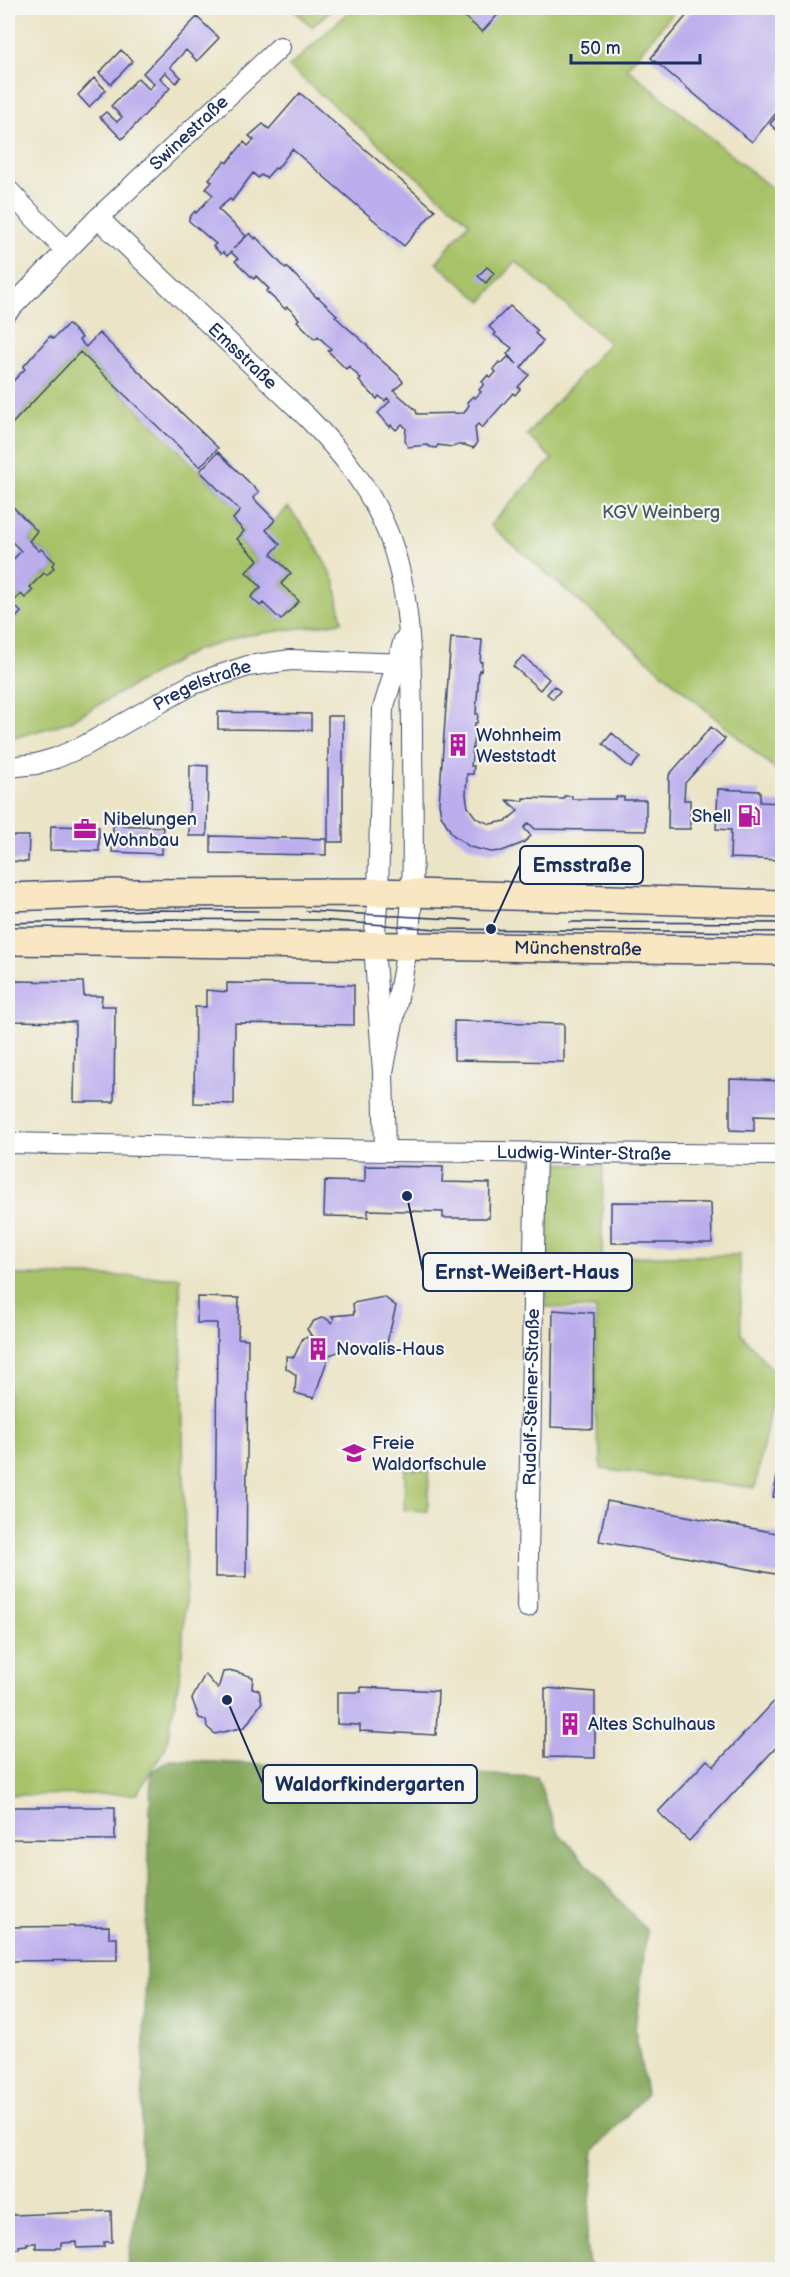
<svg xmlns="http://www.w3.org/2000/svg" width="790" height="2277" viewBox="0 0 790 2277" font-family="'Balsamiq Sans',sans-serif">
<rect width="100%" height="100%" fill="#f6f6f2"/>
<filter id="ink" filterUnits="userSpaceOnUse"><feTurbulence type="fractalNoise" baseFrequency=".0167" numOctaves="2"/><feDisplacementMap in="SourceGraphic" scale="12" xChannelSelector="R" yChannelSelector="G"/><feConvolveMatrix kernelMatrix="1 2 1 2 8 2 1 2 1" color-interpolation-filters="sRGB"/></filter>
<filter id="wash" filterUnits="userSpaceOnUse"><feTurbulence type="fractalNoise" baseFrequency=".008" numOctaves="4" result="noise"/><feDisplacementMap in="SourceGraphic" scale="24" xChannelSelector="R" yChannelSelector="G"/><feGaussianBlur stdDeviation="1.35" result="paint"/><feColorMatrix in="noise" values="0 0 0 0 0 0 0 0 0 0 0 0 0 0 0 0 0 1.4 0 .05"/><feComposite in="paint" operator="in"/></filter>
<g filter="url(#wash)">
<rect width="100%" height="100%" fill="#ebe4c6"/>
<path fill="#a7c268" stroke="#617863" stroke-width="1.5" d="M292 8H333L312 27Z
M353 8H677L627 68 782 197V775L490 525 552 459 527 435 609 343 515 261 482 302 436 263 469 222 289 67Z
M80 352 240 511 233 519 244 531 237 539 258 560 246 572 261 587 252 597 263 603 281 620 299 601 281 584 291 573 271 554 266 530 288 507 313 540 335 582 342 622 243 636 194 651 68 722 8 740V615L14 620 21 613 12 603 44 573 47 575 54 568 52 565 55 562 41 549 39 551 29 541 37 531 8 502V428Z
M548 1163 603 1165 602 1257 740 1255 741 1334 777 1375 755 1488 601 1469V1454L596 1430V1309L546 1307Z
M8 1275 180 1277 186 1588 181 1670 166 1747 137 1794 8 1795Z
M405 1469 429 1470 428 1511 404 1510Z"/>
<path fill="#85a85c" stroke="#506c5d" stroke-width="1.5" d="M169 1760 537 1777 557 1831 647 1931 635 2029 646 2094 595 2150 586 2246 590 2269H126L140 2195 151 1772Z"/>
<g id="blocks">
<path fill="#bcaeed" d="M455 8H504L482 32Z
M693 8H782V106L752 142 651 58Z
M197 17 219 38 197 61 186 50 170 67 181 77 176 83 165 72 160 78 170 88 122 139 100 117 106 112 117 122 122 117 111 106 138 78 149 89 154 84 143 73Z
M121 50 133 61 111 84 99 73Z
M94 78 106 90 89 107 78 95Z
M300 93 435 210 404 246 292 149 277 169 275 168 266 178 261 175 258 178 253 173 232 201 230 199 218 209 246 236 233 249 250 233 255 239 256 237 286 269 287 267 317 298 318 297 337 315 335 316 342 323 367 345 373 353 398 375 403 382 394 391 416 410 417 414 464 413 469 405 467 402 473 396 475 398 481 392 479 390 484 384 482 382 488 375 491 378 496 372 493 369 499 362 501 364 508 357 517 364 507 354 512 348 494 335 496 333 489 327 510 306 538 331 535 333 543 341 521 368 529 375 518 387 520 389 515 395 513 393 482 428 478 424 475 427 477 444 473 448 465 445H455L452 447 438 445 436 448 430 447 427 445 408 447 405 441 406 428 402 424 396 430 391 425 390 427 378 413 390 401 387 398 385 401 379 396 377 399 359 381 361 379 349 366 346 369 328 351 331 349 318 336 315 339 297 321 299 319 293 312 287 307 285 309 266 291 269 289 256 276 254 279 235 261 238 259 231 252 227 256 223 252 221 254 213 246 216 244 189 221V218L195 211 196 213 213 195 206 189 212 182 209 179 225 161 227 163 244 142 248 146 254 140 249 136 263 124 269 129Z
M782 110V135L770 124Z
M487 267 494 273 486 283 478 276Z
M68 324 82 338 79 340 86 347 99 333 218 448 200 467 80 352 8 428V381L10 384 25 369 23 367 50 336 53 339Z
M218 452 259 492 253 498 275 520 266 530 280 544 271 554 291 573 281 584 299 601 281 620 263 603 260 606 251 597 261 587 246 572 258 560 237 539 244 531 233 519 240 511 200 471Z
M8 502 37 531 29 541 39 551 41 549 55 562 52 565 54 568 47 575 44 573 30 587 33 590 25 598 21 594 12 603 21 612 14 620 8 614V565L21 551 8 538Z
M451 638 482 640 480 662H482L481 671 479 670 476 714H478L477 723H475L471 766H474L473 774H467L466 795 468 807 476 818 490 824 506 821 518 811 507 800 523 801V798L564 799V796H572V799H616V797H624V800H646V831L535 829 529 823 524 828 531 836 523 843 502 851 491 852 470 847 452 834 441 815 439 803Z
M523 656 549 679 540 690 513 666Z
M554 686 560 691 553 699 547 694Z
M218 712 311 714V730L218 729Z
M328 716H343V842H328Z
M711 727 725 739 685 783 684 800H690V829H668L669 775Z
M612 733 640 757 631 768 603 744Z
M190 765 208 766 207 836H189Z
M718 789 760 791V802L782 803V860L730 858 731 830 716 829Z
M113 825 163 827 162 854 112 852Z
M51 826 99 827V851L50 850Z
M8 836H29L28 862 8 861Z
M211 836 326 839V855L211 853Z
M8 981 83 982 84 996H102L101 1006H115L114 1102H74L75 1022 8 1021Z
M227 983 354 985V1025L235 1023 234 1104 194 1103 195 1007H206V990L227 992Z
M454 1021 564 1024V1062L454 1060Z
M730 1079 782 1081V1117L754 1116V1131L730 1130Z
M365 1166 443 1167 442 1182 490 1183 489 1218H443V1212L368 1210V1217L324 1216 325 1181 365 1182Z
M611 1202 711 1203 712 1243H611Z
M197 1297 239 1298 238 1338 248 1339 246 1577H215L217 1323H197Z
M384 1297 396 1306 387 1343 371 1346 363 1344 351 1346 342 1344 338 1352 329 1355 314 1398 295 1393 296 1375 286 1368V1356L294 1357 303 1338 312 1337 307 1329 314 1321 324 1317 332 1323 334 1319 332 1316 354 1314 353 1303Z
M553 1310 594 1313 593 1429 551 1427Z
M781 1457H782V1499L773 1497Z
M607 1501 782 1534 781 1575 599 1541Z
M233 1671 253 1677 252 1688 259 1690 262 1702 245 1727 215 1734 207 1727 206 1720 199 1718 192 1699 205 1674 218 1689 223 1672Z
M361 1687 438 1691 436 1735 360 1731V1725L337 1724V1692H361Z
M545 1688 595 1692V1758L545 1757Z
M782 1693V1741L689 1841 658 1812 707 1760 714 1766Z
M8 1807H115V1840L8 1839Z
M109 1926V1938H117V1960L8 1961V1927Z
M8 2208 14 2215 111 2211 112 2242H104V2247L77 2248V2242L61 2243V2248H36V2243H27V2245L19 2246V2249H8Z"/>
</g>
</g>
<g filter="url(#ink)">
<use href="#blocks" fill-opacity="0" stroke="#3a4a6e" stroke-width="1.5"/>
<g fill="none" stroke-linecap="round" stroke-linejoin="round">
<g stroke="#3a4a6e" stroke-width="22">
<g id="street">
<path d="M8 190 66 251"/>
<path id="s1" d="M98 218 308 418C341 452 370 488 388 533 412 595 411 664 412 730 412 784 414 839 412 893 410 953 394 1013 383 1072"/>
<path id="s2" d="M8 311 98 218 280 47"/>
<path id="s3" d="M8 767 36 764 56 758 84 746 193 684 248 666 291 660 408 664"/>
<path id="s4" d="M8 1143 385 1151 782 1155"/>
<path d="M385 1151 383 1072 374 945 378 892 383 709 404 640"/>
<path id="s5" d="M527 1607 536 1152"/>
</g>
</g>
<g stroke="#3a4a6e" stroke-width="30">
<g id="secondary">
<path d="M8 897 118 893 378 892 782 904"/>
<path id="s6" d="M8 941 782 951"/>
</g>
</g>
<use href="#street" stroke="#fff" stroke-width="20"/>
<use href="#secondary" stroke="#f9e7c3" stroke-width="27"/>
<path stroke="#1b2f5e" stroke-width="1.5" d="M306 911 471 920
M102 912 151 910 258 911
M570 922 782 923
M8 923 151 919 319 920 437 929 782 932"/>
</g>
</g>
<defs>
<g id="building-bare" transform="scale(1.8)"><path d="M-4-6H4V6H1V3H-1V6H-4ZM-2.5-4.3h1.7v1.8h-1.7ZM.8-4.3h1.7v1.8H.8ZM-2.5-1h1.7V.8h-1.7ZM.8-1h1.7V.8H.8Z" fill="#b5179e" stroke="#f6f6f2" stroke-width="2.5" paint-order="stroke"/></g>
<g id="fuel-bare" transform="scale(1.8)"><path d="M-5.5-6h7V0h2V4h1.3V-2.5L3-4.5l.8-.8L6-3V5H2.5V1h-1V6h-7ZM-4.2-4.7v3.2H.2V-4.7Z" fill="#b5179e" stroke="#f6f6f2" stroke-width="2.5" paint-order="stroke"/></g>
<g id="office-bare" transform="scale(1.8)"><path d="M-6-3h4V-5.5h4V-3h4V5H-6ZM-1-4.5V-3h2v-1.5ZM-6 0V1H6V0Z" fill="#b5179e" stroke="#f6f6f2" stroke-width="2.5" paint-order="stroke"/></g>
<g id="school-bare" transform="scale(1.8)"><path d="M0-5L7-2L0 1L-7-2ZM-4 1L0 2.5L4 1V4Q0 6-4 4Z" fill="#b5179e" stroke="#f6f6f2" stroke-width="2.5" paint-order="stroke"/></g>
</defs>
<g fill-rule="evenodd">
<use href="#building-bare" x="458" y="745"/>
<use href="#fuel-bare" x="749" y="816"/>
<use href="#office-bare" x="85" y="829"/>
<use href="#building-bare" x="318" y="1349"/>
<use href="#school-bare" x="354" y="1453"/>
<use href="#building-bare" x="570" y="1724"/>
</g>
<g text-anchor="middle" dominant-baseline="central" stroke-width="4.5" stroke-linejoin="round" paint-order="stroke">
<g font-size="18" fill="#1b2f5e" stroke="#f6f6f2">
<text stroke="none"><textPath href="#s2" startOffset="254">Swinestraße</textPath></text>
<text stroke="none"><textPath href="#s1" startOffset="200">Emsstraße</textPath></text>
<text stroke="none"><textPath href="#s3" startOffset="213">Pregelstraße</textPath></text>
<text stroke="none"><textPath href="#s6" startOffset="570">Münchenstraße</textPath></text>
<text stroke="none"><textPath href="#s4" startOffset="576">Ludwig-Winter-Straße</textPath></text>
<text stroke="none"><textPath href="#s5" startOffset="210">Rudolf-Steiner-Straße</textPath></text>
</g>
<g font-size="18" fill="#455b61" stroke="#f6f6f2">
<text x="661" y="512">KGV Weinberg</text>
</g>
<g font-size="18" fill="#1b2f5e" stroke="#f6f6f2" text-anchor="start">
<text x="476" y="735">Wohnheim<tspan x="476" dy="21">Weststadt</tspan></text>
<text x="731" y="816" text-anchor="end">Shell</text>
<text x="103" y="819">Nibelungen<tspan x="103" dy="21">Wohnbau</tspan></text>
<text x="336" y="1349">Novalis-Haus</text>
<text x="372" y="1443">Freie<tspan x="372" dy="21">Waldorfschule</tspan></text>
<text x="588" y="1724">Altes Schulhaus</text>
</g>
</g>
<path fill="none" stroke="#1b2f5e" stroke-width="2" d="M491 929L520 865M407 1196L423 1272M227 1700L263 1784"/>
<g fill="#1b2f5e" stroke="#f6f6f2" stroke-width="2">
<circle cx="491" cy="929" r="6"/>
<circle cx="407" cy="1196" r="6"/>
<circle cx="227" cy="1700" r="6"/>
</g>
<g fill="#f6f6f2" stroke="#1b2f5e" stroke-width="2">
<rect x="520" y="846" width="123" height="38" rx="6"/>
<rect x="423" y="1253" width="209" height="38" rx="6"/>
<rect x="263" y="1765" width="214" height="38" rx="6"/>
</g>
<g font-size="20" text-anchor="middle" font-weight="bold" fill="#1b2f5e">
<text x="582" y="872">Emsstraße</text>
<text x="527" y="1279">Ernst-Weißert-Haus</text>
<text x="370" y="1791">Waldorfkindergarten</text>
</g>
<rect width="790" height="2277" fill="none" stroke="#f6f6f2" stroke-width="30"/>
<path d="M571 54v9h129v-9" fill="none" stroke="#1b2f5e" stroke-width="3"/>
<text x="580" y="54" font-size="18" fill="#1b2f5e" stroke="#f6f6f2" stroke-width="4.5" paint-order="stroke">50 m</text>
</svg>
